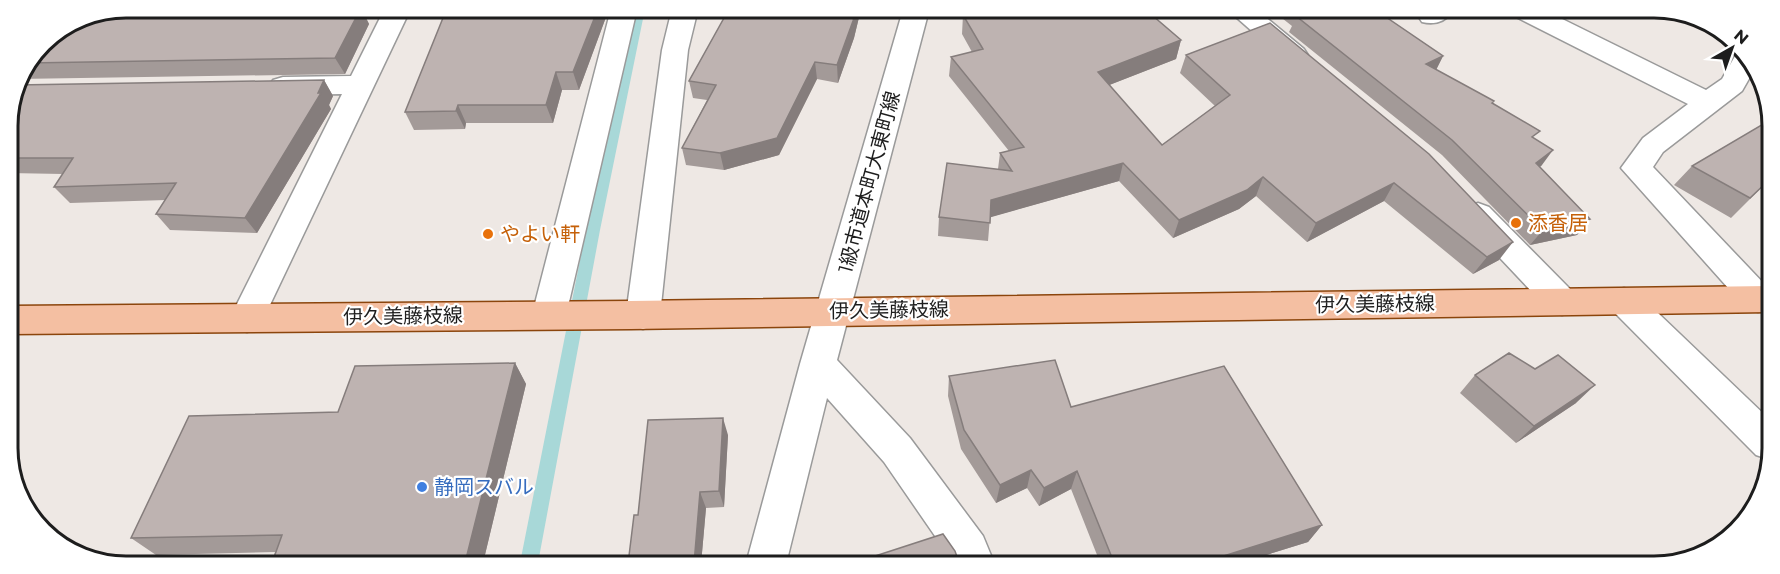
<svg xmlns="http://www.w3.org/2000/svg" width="1780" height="574" viewBox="0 0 1780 574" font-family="Montserrat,'Noto Sans JP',sans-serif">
<rect width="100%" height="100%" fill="#eee8e4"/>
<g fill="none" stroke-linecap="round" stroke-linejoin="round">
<path fill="#a8d8d8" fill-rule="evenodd" d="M633 9H645L600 230 538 563H520L586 230Z"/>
<g stroke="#9a9a9a" stroke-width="3">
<path id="minor" d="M385 8H411L259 328 247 332 235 328 230 318 342 94 283 95 273 92 269 86 273 80 283 77 351 76Z
M611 9H637L566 315 561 325 549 329 537 325 532 315Z
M672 9H698L688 50 660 315 655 325 643 329 631 325 626 315 662 50Z
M903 10H929L837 360 910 438 983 536 995 565H955L884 462 827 398 786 564H746L800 364Z
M1228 10H1257L1304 49 1308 55 1304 61 1295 64 1286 61Z
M1421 11H1453C1445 22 1434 25 1422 22L1418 16Z
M1512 11H1546L1706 90 1722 79 1738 51 1744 49 1754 70 1742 91 1663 152 1653 167 1769 289V309L1758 312 1746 308 1621 168 1643 138 1688 104 1516 17Z
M1478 203 1489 207 1574 293 1579 302 1574 311 1562 315 1550 311 1467 223 1462 215 1467 207Z
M1624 288 1636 292 1769 419 1768 459 1756 455 1612 310 1607 301 1612 292Z"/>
</g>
<g stroke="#8b450c" stroke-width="3">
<path id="major" d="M1769 286V312L631 329 9 334V306L631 301Z"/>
</g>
<use href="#minor" fill="#fff" fill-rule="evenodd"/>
<use href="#major" fill="#f4bfa2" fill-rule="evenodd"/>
</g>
<path fill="#a39a98" d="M361 8 369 24 345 74 17 79 42 42 248 9Z
M609 9 579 90H562L553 123H466L465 129 414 130 405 112Z
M706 9H861L854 38 838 83 817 79 779 155 724 170 686 165 682 148 707 100 693 98 689 81 724 18 707 15Z
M967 10H1146L1181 40 1176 59 1109 85 1162 145 1215 106 1180 73 1186 55 1270 23 1499 260 1473 274 1384 201 1307 242 1256 196 1239 209 1173 238 1119 181 990 217 988 241 938 236 939 217 998 169 1000 153 1009 151 949 76 951 57 972 52 962 34 963 15H966Z
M1273 11H1378H1377L1443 56 1436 70 1492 104 1534 139 1542 165 1540 167 1590 219 1577 235 1530 245 1442 155 1289 32 1292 26Z
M1668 12H1685L1707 25 1701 29Z
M324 80 333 96 329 105 331 109 257 233 170 230 156 214 166 200 70 203 54 187 63 174 8 173V118Z
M1692 166 1770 179 1731 218 1674 185Z
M515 363 526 384 483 563H272L275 552 156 555 131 538 338 412Z
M1475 375 1576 403 1516 443 1460 393Z
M949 376 1071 407 1322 525 1308 542 1234 565H1101L1071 489 1039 506 1027 488 996 503 961 449 948 396Z
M1769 383V390L1764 386Z
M728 435 724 507 706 508 701 564H628L638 515Z"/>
<path fill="#857d7c" d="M229 8H249L238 26 228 10Z
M361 8 369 24 345 74 335 58Z
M598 9H609L579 90 573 72Z
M856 9H861L854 38 838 83 837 65Z
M1181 40 1176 59 1094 91 1098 72Z
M1443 56 1435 72 1426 64Z
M815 62 817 79 779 155 724 170 720 153Z
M556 72 562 90 553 123 546 105Z
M324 80 333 96 329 105 331 109 257 233 245 218 318 93Z
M458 105 466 123 465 129 456 111Z
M1553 150 1542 165 1525 179 1536 163Z
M1123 163 1119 181 988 218 991 200Z
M1263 177 1256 196 1239 209 1173 238 1179 220Z
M1394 183 1384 201 1307 242 1316 223Z
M1590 219 1577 235 1530 245 1543 230Z
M1513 242 1499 260 1473 274 1487 257Z
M515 363 526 384 483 563H465Z
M1595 385 1576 403 1516 443 1534 426Z
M723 418 728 435 724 507 719 491Z
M1031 470 1027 488 996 503 1000 485Z
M1077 471 1071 489 1039 506 1044 488Z
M700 492 706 508 701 564H694Z
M1322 525 1308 542 1234 565H1210L1214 559Z
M1213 557 1207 565H1179Z"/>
<path fill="#beb3b1" stroke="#857d7c" stroke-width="1.5" d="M126 8H229L228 10 361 8 335 58 28 63 42 42 81 16Z
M447 8 598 9 573 72H556L546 105H458L456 111 405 112Z
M729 9H856L853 21 837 65 815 62 777 138 720 153 682 148 716 85 689 81Z
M977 10H1146L1181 40 1098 72 1162 145 1230 95 1186 55 1270 23 1429 154 1513 242 1487 257 1394 183 1316 223 1263 177 1247 190 1179 220 1123 163 991 200 990 223 939 217 947 163 1012 171 1000 153 1024 147 951 57 983 49 963 15 978 12Z
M1299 11H1377L1443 56 1426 64 1494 101 1492 103 1540 131 1532 137 1553 150 1536 163 1590 219 1543 230 1452 140 1296 16 1303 14Z
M324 80 318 93H321L245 218 156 214 176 183 54 187 73 158H8V118L16 85Z
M1770 120V179L1750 198 1692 166Z
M1509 353 1535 369 1558 355 1595 385 1534 426 1475 375Z
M1055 360 1071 407 1224 366 1322 525 1214 559 1213 557 1179 565H1115L1077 471 1044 488 1031 470 1000 485 964 430 949 376Z
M515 363 465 563H272L282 535 131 538 189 416 338 412 355 366Z
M723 418 719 491 700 492 694 564H628L634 515H638L648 420Z
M943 534 955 551 960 565 871 564 869 558Z"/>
<g fill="#e8710a" stroke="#fff" stroke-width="2">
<circle cx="1516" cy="223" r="6"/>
<circle cx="488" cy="234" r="6"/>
</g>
<circle fill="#3f7fe0" stroke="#fff" stroke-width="2" cx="422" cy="487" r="6"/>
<g text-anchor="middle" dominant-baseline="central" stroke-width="4.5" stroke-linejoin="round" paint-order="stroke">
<g font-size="20" fill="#1d1d1d" stroke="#fff">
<text transform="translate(869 182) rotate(-75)">1級市道本町大東町線</text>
<text transform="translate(1375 304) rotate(-1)">伊久美藤枝線</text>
<text transform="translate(889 310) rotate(-1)">伊久美藤枝線</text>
<text transform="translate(403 316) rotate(-1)">伊久美藤枝線</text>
</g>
<g font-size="20" fill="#c56008" stroke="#fff" text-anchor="start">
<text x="1528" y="223">添香居</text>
<text x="500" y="234">やよい軒</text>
</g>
<g font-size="20" fill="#366cbe" stroke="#fff" text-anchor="start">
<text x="434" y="487">静岡スバル</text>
</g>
</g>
<path d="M0 0H1780V574H0ZM126 18H1654A108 108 0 0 1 1762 126V448A108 108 0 0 1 1654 556H126A108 108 0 0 1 18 448V126A108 108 0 0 1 126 18Z" fill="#fff" fill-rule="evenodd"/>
<path fill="none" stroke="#1d1d1d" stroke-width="3" d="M126 18H1654A108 108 0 0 1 1762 126V448A108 108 0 0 1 1654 556H126A108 108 0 0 1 18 448V126A108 108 0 0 1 126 18Z"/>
<g transform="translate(1732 48) rotate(40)" stroke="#ffffff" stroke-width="4.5" paint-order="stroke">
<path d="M0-4.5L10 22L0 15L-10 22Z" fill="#1d1d1d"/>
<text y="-9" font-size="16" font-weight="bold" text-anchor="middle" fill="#1d1d1d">N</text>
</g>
</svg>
